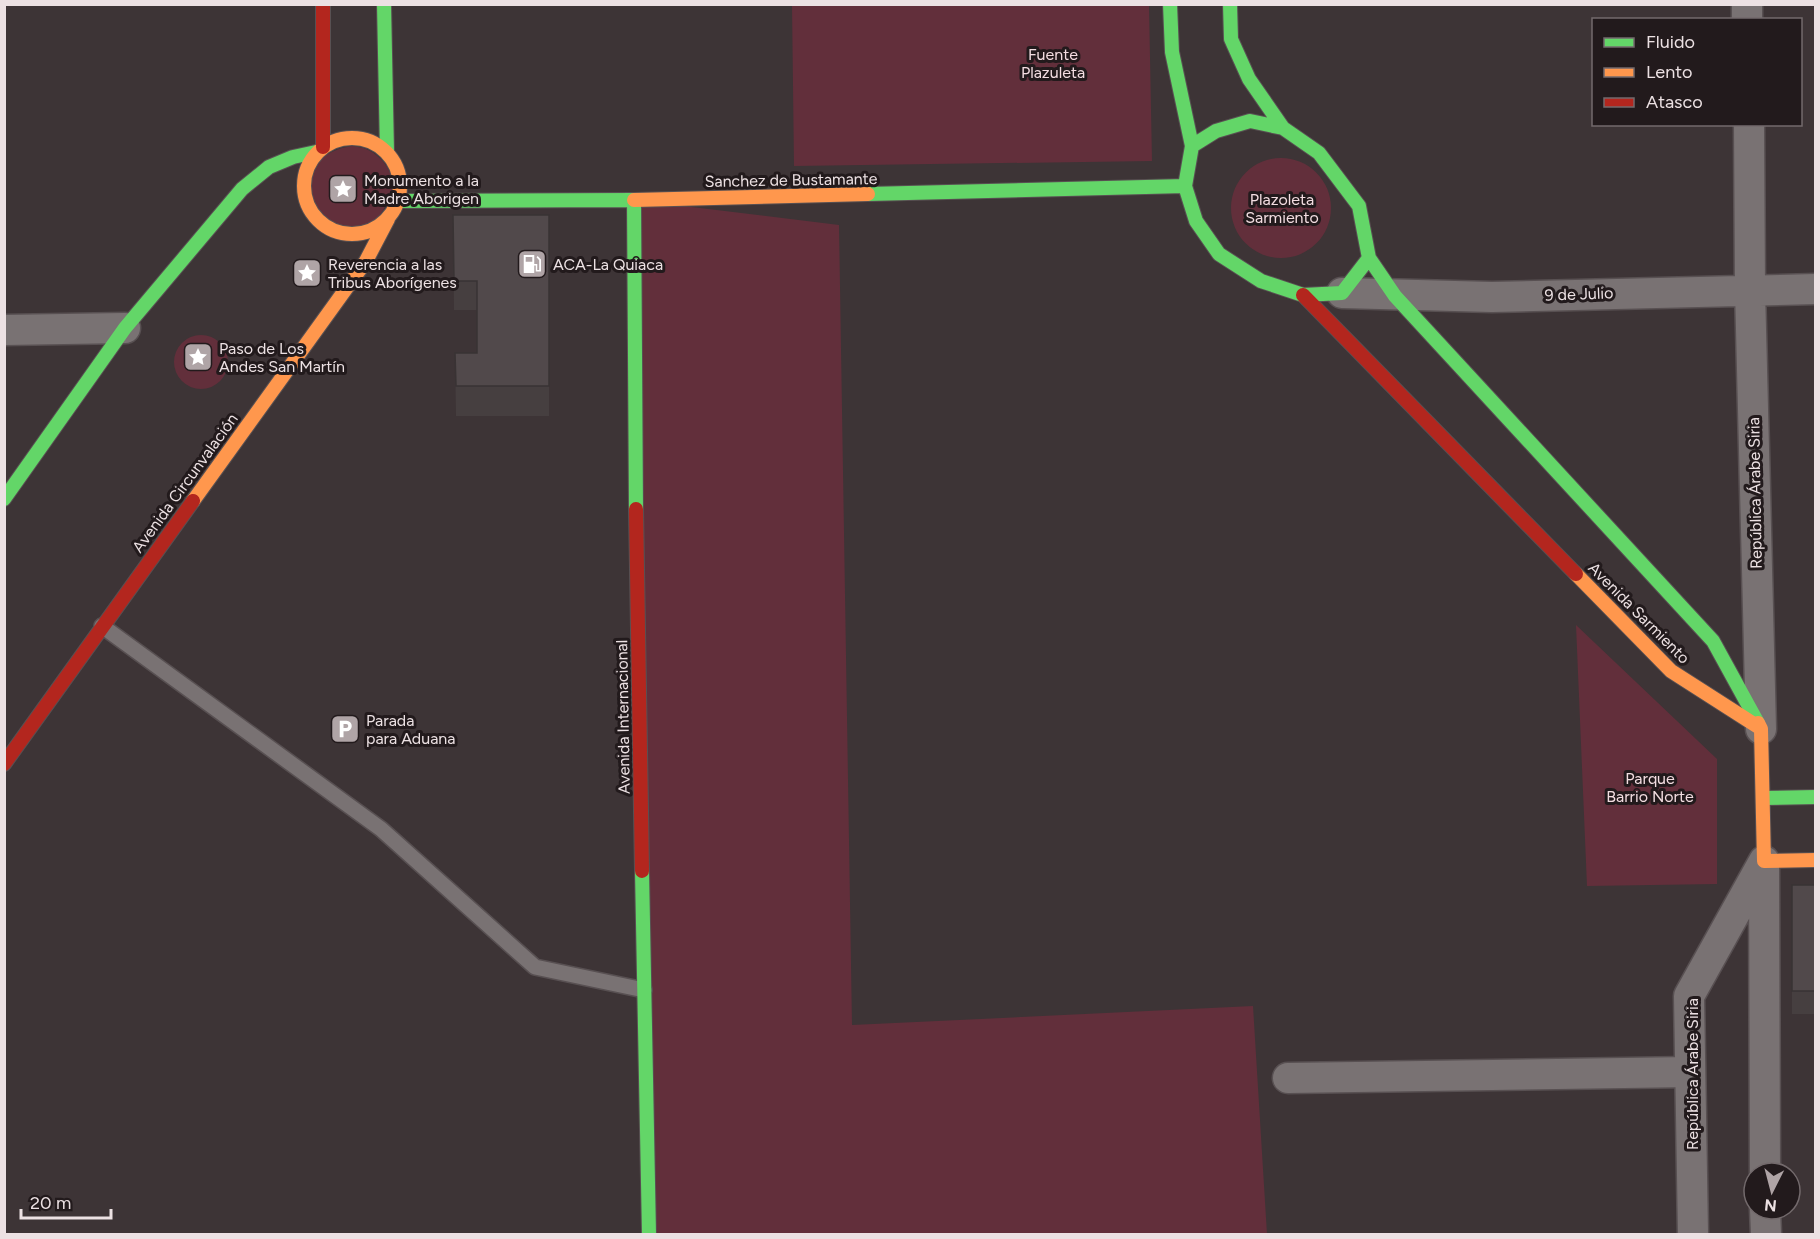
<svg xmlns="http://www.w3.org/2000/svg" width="1820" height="1239" viewBox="0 0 1820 1239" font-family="Figtree,sans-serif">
<rect width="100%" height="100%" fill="#3d3436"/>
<path fill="#622f3b" d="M792 5H1149L1152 161 794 166Z
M352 146C356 147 362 147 366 149 384 156 402 182 389 201 383 209 378 221 370 227 365 231 355 232 348 232 317 231 292 189 315 164 325 153 339 148 352 146Z
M1231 208a50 50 0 1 1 100 0a50 50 0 1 1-100 0Z
M634 200 839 225 852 1025 1253 1006 1267 1234H650Z
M174 362a27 27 0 1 1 54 0a27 27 0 1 1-54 0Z
M1576 625 1717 759V884L1587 886Z"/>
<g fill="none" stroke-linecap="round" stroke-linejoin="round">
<g stroke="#585052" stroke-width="18">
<path id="lane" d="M102 626 381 829 535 967 644 990"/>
</g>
<g stroke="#585052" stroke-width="33">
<path id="street" d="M1747 4V20
M1749 124 1750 289 1761 729
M1342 293 1492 297 1816 289
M4 330 125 328
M1764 864 1765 1173
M1288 1078 1690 1072
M1765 1209 1766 1234
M1693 1234 1689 996 1764 861"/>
</g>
<g stroke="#585052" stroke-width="16">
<path id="fast" d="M384 4 387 152
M1170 4 1172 52 1192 146
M1230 4 1231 39 1249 79 1283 128
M1250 121 1283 128 1319 153 1359 206 1369 258 1342 293 1303 295 1261 281 1219 254 1196 221 1185 186 1192 146 1216 131Z
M868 194 1185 186
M398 201 634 200 636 509
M1369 258 1395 296 1713 641 1758 723
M4 499 125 328 242 189 269 167 293 157 316 152
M1763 798 1816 797
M642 871 649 1234"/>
</g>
<g stroke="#585052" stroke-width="16">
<path id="slow" d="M304 186a48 48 0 1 1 96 0a48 48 0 1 1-96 0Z
M634 200 868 194
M193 501 366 261 388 219
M1576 574 1671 671 1760 728
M1758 723 1761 729 1764 861 1816 860"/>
</g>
<g stroke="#585052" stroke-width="16">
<path id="jam" d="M323 4V147
M1303 295 1576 574
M636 509 642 871
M4 764 193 501"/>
</g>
<use href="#lane" stroke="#797273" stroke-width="15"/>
<use href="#street" stroke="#797273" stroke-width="30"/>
<use href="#fast" stroke="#63d668" stroke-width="14"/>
<use href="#slow" stroke="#ff974d" stroke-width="14"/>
<use href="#jam" stroke="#b3261e" stroke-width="14"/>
</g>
<path fill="#463f40" d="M453 215H549V416H456L455 353H477V310H454Z
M1792 885H1815V1014H1792Z"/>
<path fill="#51494b" stroke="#393334" stroke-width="1.5" d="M453 215H549V386H456L455 353H477V281H454Z
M1792 885H1815V991H1792Z"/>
<defs>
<g id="sight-square" transform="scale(1.5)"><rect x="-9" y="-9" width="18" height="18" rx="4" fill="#afa4a6" stroke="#221a1c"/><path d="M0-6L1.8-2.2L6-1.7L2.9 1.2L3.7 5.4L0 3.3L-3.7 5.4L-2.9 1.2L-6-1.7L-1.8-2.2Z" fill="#fff"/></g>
<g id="fuel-square" transform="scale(1.5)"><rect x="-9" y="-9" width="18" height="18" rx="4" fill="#afa4a6" stroke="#221a1c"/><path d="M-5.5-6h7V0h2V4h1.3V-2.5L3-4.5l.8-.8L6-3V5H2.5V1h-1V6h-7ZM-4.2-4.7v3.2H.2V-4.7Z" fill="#fff"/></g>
<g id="parking-square" transform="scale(1.5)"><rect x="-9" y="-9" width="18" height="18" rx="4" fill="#afa4a6" stroke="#221a1c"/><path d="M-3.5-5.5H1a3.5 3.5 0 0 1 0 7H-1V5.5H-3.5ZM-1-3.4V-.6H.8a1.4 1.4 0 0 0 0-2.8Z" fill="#fff"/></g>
</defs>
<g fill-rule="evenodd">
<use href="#sight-square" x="343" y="189"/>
<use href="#fuel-square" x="532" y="264"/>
<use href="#sight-square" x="307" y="273"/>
<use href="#sight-square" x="198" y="357"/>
<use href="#parking-square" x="345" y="729"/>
</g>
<g text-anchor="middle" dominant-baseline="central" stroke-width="6" stroke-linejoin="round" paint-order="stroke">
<g font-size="16" fill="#f3dde1" stroke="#221a1c">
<text x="1053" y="54">Fuente<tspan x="1053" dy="18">Plazuleta</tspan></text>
<text x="1282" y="199">Plazoleta<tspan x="1282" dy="18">Sarmiento</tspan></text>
<text x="1650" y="778">Parque<tspan x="1650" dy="18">Barrio Norte</tspan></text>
</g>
<g font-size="16" fill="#ece1e3" stroke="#221a1c" text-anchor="start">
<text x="364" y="180">Monumento a la<tspan x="364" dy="18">Madre Aborigen</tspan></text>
<text x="328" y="264">Reverencia a las<tspan x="328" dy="18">Tribus Aborígenes</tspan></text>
<text x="553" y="264">ACA-La Quiaca</text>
<text x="219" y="348">Paso de Los<tspan x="219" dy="18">Andes San Martín</tspan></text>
<text x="366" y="720">Parada<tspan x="366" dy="18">para Aduana</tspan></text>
</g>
<g font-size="16" fill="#ece1e3" stroke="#221a1c">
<text transform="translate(791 180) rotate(-1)">Sanchez de Bustamante</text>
<text transform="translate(1579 294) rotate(-2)">9 de Julio</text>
<text transform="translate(185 483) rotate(-54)">Avenida Circunvalación</text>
<text transform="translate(1755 493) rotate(-91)">República Árabe Siria</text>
<text transform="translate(1639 613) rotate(45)">Avenida Sarmiento</text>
<text transform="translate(623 717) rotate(-91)">Avenida Internacional</text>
<text transform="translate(1692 1074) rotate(-90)">República Árabe Siria</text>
</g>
</g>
<rect width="1820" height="1239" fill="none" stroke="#ece1e3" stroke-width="12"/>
<rect x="1592" y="18" width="210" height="108" fill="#221a1c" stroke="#736a6c" stroke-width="1.5"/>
<rect x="1604" y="38" width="30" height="9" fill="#63d668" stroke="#736a6c" stroke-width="1.5"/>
<text x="1646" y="48" font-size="18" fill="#ece1e3">Fluido</text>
<rect x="1604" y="68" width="30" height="9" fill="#ff974d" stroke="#736a6c" stroke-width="1.5"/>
<text x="1646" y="78" font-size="18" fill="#ece1e3">Lento</text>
<rect x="1604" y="98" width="30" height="9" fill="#b3261e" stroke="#736a6c" stroke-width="1.5"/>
<text x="1646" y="108" font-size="18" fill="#ece1e3">Atasco</text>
<g transform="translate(1772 1191) rotate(186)"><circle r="28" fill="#221a1c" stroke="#736a6c" stroke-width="1.5"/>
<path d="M0-4.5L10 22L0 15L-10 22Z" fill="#afa4a6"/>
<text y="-9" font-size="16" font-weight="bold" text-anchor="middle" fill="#ece1e3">N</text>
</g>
<path d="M21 1209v9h90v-9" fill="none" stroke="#ece1e3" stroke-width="3"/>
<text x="30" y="1209" font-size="18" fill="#ece1e3" stroke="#221a1c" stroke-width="4.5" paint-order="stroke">20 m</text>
</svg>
